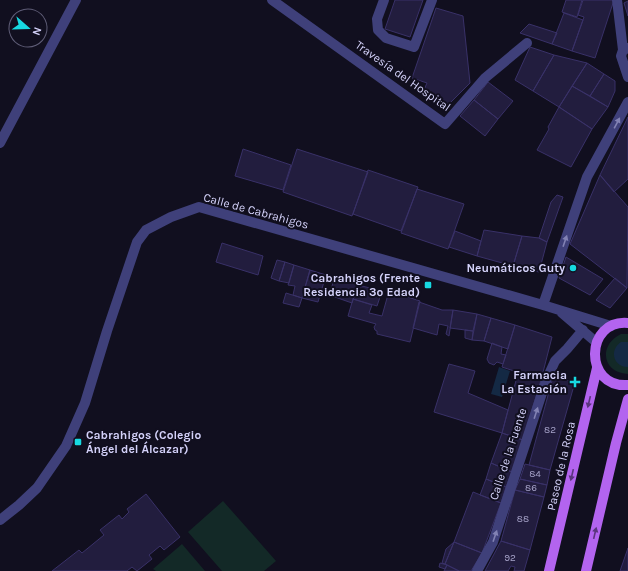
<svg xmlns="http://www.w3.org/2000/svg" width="628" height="571" viewBox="0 0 628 571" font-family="Karla,sans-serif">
<rect width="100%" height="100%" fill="#110f1f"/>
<path fill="#132927" d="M621 334H628V374C602 373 598 345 621 334Z
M223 501 276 561 264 571H222L188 532Z
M182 544 205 571H156L153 569Z"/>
<path fill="#142944" d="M621 342H628V367C613 367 609 350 621 342Z
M499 367 510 371 502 397 491 394Z"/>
<path fill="#221d3e" stroke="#393168" d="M395 0H423L410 37 385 29Z
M566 0H582L577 17 562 12Z
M583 0H614L595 58 572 51 584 17 578 15Z
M628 1V16L624 3Z
M436 8 463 16 470 83 445 108 423 92 427 83 412 78Z
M564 13 583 20 572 51 552 44Z
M529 24 557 33 552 44 520 33Z
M530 47 554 55 533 91 515 80Z
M554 55 587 63 559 107 533 91Z
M587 63 604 74 590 96 572 86Z
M604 74 615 81V91L608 107 590 96Z
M488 82 513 101 498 119 474 100Z
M572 86 608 107 592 129 559 107Z
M474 100 498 119 485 136 460 116Z
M559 107 592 129 571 167 537 150 549 129 548 127Z
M628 117V179L614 192 600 175Z
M243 149 291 165 283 190 235 176Z
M297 149 368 172 352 216 283 192Z
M368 170 418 187 401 231 353 214Z
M600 175 628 207 627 288 570 244Z
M417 189 464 204 448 249 401 233Z
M557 195 563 197 547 242 539 238 551 202Z
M484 230 522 236 513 266 477 256Z
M455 231 481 241 477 256 449 247Z
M522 236 539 238 547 242 539 272 513 266Z
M222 243 263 256 258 275 216 262Z
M566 257 603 279 590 295 559 278Z
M277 260 285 262 279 281 271 278Z
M285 262 294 265 289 283 279 281Z
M294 265 310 270 302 298 293 295 295 286 288 285Z
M310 270 326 275 318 302 302 298Z
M335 277 358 285 352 303 329 295Z
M615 278 627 288 610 308 596 300Z
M358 285 382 291 377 306 353 299Z
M389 291 420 301 410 342 377 334V331L375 330 374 327 376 324 348 316 353 299 372 305 369 313 382 316Z
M286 293 302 298 299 307 283 303Z
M419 302 442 310H453L449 336 446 334 448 326 439 324 437 335 413 328Z
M453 310 477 314 473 331 450 328Z
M477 314 491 318 484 341 472 340Z
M491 318 515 325 508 349 484 341Z
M515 325 552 337 541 380 502 367Z
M465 330 473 331 472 340 465 338Z
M492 343 502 347 501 354 506 355 503 364 497 362 494 365 489 363 487 359Z
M449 364 475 371 468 393 508 410 502 433 434 412Z
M518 373 541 380 523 440 502 433Z
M553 377 575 382 550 470 529 465Z
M502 433 523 440 512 472 491 463Z
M491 463 512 472 506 487 486 479Z
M525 464 550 470 547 485 520 479Z
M486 479 506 487 501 503 480 495Z
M520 479 547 485 544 497 515 490Z
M515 490 544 497 530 550 501 541Z
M473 492 501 503 482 553 454 542Z
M146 494 180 537 164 550 160 546 149 555 152 559 137 571 132 567 127 571H52L79 550 82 553 104 535 100 530 119 515 122 519 129 512 127 509Z
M501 541 530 550 524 571H514L515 567 511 566 508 571H485Z
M454 542 482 553 471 571H459L445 564Z
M454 542 445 564 442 563 446 549Z
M628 548V571H620Z
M440 563 447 565 445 569 439 567Z
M447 565 459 571H444Z"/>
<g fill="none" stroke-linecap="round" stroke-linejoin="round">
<path stroke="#3f407a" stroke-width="10" d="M272 0 445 124 485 78 527 43
M384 0 377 19 378 30 386 38 414 47 432 0
M617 0 623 50
M628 48 623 50 621 56 628 77
M0 143 76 0
M543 305 587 177 628 102
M562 313 596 342
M0 520 19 505 37 488 66 446 85 403 107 331 137 242 146 230 171 217 199 207 543 305 611 326
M477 571 493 542 546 381 555 361 567 349 583 330"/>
<path stroke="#b364ef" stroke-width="10" d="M628 323C585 319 583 388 628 385
M549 571 597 368
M586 571 616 443 628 399"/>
</g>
<defs><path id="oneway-solid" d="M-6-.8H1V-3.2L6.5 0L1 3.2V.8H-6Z"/></defs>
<g fill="#8282b4">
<use href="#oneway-solid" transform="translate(617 123) rotate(-62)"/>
<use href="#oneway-solid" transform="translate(565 241) rotate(-71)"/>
<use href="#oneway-solid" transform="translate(536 413) rotate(-72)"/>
<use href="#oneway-solid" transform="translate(495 536) rotate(-71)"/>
</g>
<g fill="#5a357d">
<use href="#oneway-solid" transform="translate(589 402) rotate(103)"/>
<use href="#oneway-solid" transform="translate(572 475) rotate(103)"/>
<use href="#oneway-solid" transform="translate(595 533) rotate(-77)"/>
</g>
<g fill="#17d9e1" stroke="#110f1f" stroke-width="1.5">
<circle cx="573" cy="268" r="4"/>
<rect x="424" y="281" width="8" height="8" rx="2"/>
<path d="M573 376h4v4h4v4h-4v4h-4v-4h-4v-4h4z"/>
<rect x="74" y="438" width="8" height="8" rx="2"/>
</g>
<g text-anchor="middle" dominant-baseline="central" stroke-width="4" stroke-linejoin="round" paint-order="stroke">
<g font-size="10" fill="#a8a5cb">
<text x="550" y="430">82</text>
<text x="535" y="474">84</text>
<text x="531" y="488">86</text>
<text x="523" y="519">88</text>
<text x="510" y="558">92</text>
</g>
<g font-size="12" fill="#d4d2fa" stroke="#110f1f">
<text transform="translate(403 76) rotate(35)">Travesía del Hospital</text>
<text transform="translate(256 211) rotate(15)">Calle de Cabrahigos</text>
<text transform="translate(508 454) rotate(-72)">Calle de la Fuente</text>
<text transform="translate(561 466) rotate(-77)">Paseo de la Rosa</text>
</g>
<g font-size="12" font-weight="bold" fill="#d4d2fa" stroke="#110f1f" text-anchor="end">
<text x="565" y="268">Neumáticos Guty</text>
<text x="420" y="278">Cabrahigos (Frente<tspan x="420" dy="14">Residencia 3º Edad)</tspan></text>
<text x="567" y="375">Farmacia<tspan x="567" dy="14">La Estación</tspan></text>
<text x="86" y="435" text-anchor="start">Cabrahigos (Colegio<tspan x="86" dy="14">Ángel del Álcazar)</tspan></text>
</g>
</g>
<g transform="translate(28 28) rotate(110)"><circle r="19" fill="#110f1f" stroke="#5f5d77"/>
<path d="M0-3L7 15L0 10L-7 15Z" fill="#17d9e1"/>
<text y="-6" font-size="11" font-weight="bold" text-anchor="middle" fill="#d4d2fa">N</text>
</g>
</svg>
